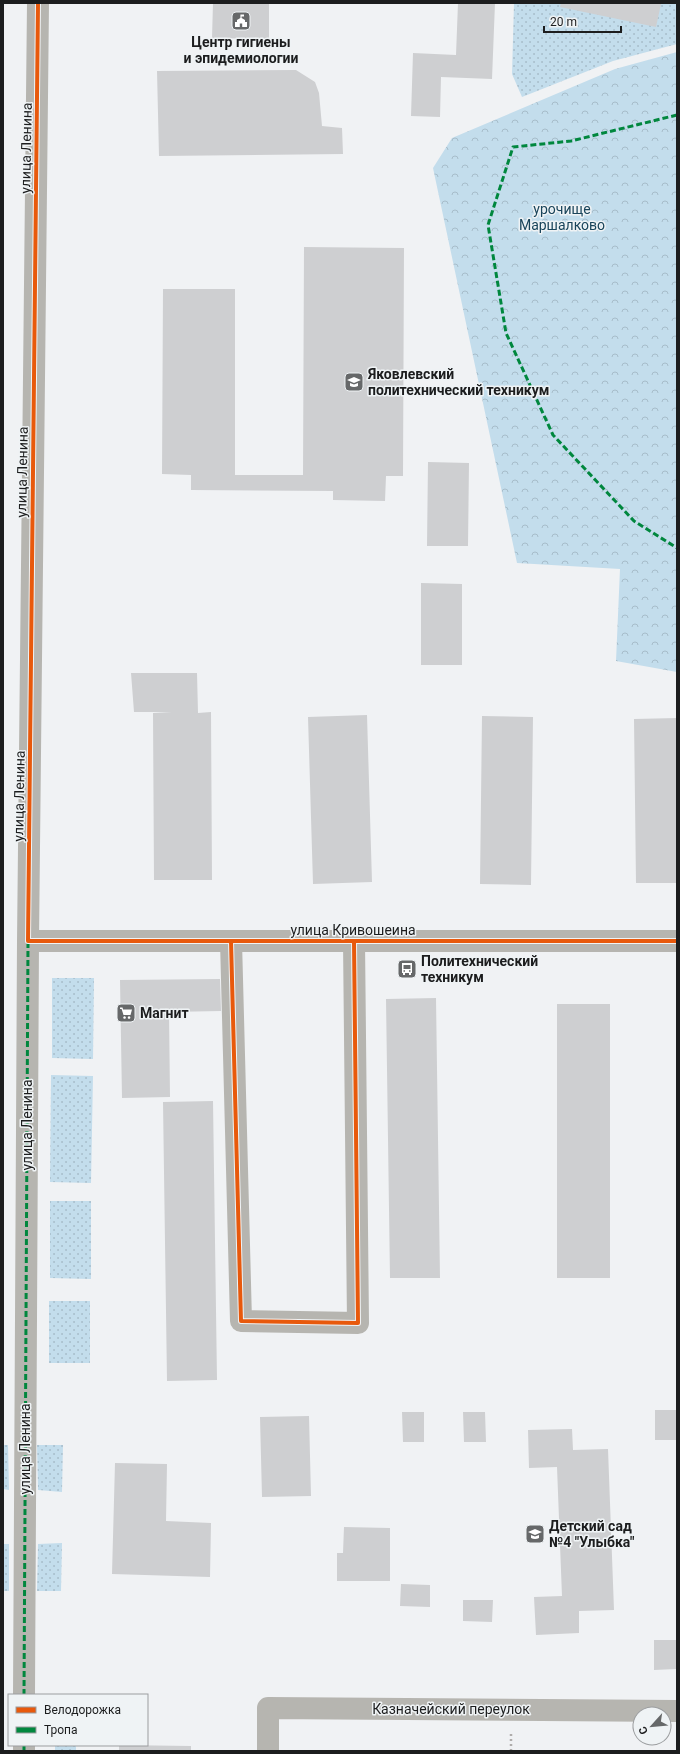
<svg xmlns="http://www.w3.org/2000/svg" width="680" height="1754" viewBox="0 0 680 1754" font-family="Roboto,sans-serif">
<defs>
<pattern id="green-dots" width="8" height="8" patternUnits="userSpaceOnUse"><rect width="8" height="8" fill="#c3ddec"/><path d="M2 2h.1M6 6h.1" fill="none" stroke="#a7bdca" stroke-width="1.8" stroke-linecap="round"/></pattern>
<pattern id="forest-crowns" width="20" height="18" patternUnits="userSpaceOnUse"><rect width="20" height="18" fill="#c3ddec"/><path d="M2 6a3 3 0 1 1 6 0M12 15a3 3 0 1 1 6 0" fill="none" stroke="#a7bdca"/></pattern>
</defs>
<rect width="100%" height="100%" fill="#f0f2f4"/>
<path fill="url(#green-dots)" d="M514 3H677V44L613 61 522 97 512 74Z
M52 978H94L93 1059 52 1058Z
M51 1075 93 1076 91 1183 50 1182Z
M50 1201H91V1279L50 1278Z
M49 1301H90V1363H49Z
M3 1445H8L9 1490 3 1489Z
M37 1445H63L62 1492 38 1490Z
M62 1543 61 1591H37L38 1544Z
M3 1544H9V1591H3Z
M55 1745H76V1751H55Z"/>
<path fill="url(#forest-crowns)" d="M677 52V672L616 661 620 569 517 563 433 168 452 138 615 69Z"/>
<path fill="#cecfd1" d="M213 3H269V39L212 38Z
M458 3H495L492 79 441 77 440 117 411 116 413 53 456 55Z
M561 3H658L661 4 656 27 560 7Z
M296 70 315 82 319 93 322 126 342 128 343 154 159 156 157 71Z
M304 247 404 248 403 476H386L385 501 333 500V491L191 490V475L162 474 163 289H235V475H303Z
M428 462 469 463 468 546H427Z
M421 583 462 584V665H421Z
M131 673H197L198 713 211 712 212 880H154L153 713 172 712H134Z
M367 715 372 882 313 884 308 717Z
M482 716 533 717 531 885 480 884Z
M677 718V883H636L634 719Z
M220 979 221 1011 169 1012 170 1097 122 1098 120 980Z
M436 998 440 1278H390L386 999Z
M557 1004H610V1278H557Z
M213 1101 217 1380 167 1381 163 1102Z
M655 1410H677V1440H655Z
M402 1412H424V1442H403Z
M463 1412H485L486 1442H464Z
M309 1416 311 1496 262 1497 260 1417Z
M572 1429 573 1450 608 1449 614 1610 579 1611V1633L536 1635 534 1597 562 1596 557 1467 529 1468 528 1430Z
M115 1463 167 1464 166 1521 211 1523 210 1577 112 1574Z
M344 1527 390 1528V1581H337V1553H343Z
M401 1584 430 1585V1607L400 1606Z
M463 1600H493L492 1622 463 1621Z
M654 1640H676V1669L654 1670Z
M119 1745 191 1746V1751H119Z"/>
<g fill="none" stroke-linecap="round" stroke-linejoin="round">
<path stroke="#afadab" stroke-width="2.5" stroke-dasharray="2 3" stroke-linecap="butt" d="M511 1734V1751"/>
<path stroke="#b6b5b0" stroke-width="22" d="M28 941H677
M231 941 241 1321 358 1323 354 941
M24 1695 28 941 38 3
M24 1751V1745
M268 1751V1708L677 1711"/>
<path stroke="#00873e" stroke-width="3" stroke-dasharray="6 3" stroke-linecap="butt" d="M677 115 571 141 513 147 488 225 506 333 553 435 634 521 677 548
M24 1695 28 941
M24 1751V1745"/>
<g stroke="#eff3f5" stroke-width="6">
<path id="cycleway" d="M38 3 28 941H677
M231 941 241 1321 358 1323 354 941"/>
</g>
<use href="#cycleway" stroke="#e8590c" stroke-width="4"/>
</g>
<defs>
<g id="civic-square" transform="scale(1)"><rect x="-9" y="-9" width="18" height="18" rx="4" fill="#666869" stroke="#eff3f5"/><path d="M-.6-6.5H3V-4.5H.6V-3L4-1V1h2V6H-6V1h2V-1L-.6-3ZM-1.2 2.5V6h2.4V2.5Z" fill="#fff"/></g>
<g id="university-square" transform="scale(1)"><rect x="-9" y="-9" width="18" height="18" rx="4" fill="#666869" stroke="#eff3f5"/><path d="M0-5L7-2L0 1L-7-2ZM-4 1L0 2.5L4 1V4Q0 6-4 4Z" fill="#fff"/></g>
<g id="bus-square" transform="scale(1)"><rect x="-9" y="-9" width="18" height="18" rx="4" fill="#666869" stroke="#eff3f5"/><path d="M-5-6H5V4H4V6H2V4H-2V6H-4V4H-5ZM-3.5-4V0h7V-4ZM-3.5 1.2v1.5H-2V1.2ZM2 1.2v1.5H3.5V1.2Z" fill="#fff"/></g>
<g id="supermarket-square" transform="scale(1)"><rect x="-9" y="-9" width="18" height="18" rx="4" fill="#666869" stroke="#eff3f5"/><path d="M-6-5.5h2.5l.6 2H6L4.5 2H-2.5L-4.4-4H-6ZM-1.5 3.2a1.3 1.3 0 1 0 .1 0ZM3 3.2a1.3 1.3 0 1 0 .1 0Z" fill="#fff"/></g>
<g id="school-square" transform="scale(1)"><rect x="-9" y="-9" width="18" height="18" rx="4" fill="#666869" stroke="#eff3f5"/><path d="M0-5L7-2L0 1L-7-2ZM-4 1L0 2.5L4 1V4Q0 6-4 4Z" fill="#fff"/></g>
</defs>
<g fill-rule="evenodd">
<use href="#civic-square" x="241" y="21"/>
<use href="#university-square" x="354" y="382"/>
<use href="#bus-square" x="407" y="969"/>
<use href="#supermarket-square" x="126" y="1013"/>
<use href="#school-square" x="535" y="1534"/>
</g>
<g text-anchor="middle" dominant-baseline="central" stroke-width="3" stroke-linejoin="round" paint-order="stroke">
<g font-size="14" font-weight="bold" fill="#1c1d1e" stroke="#eff3f5" text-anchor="start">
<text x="241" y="42" text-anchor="middle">Центр гигиены<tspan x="241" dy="16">и эпидемиологии</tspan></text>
<text x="368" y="374">Яковлевский<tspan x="368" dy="16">политехнический техникум</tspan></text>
<text x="421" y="961">Политехнический<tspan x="421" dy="16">техникум</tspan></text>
<text x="140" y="1013">Магнит</text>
<text x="549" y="1526">Детский сад<tspan x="549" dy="16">№4 "Улыбка"</tspan></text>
</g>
<g font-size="14" fill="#1c1d1e" stroke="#eff3f5">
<text transform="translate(26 148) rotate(-89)">улица Ленина</text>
<text transform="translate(22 472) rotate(-89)">улица Ленина</text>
<text transform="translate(19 796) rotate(-89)">улица Ленина</text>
<text x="353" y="930">улица Кривошеина</text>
<text transform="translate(27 1125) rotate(-90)">улица Ленина</text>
<text transform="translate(25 1449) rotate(-90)">улица Ленина</text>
<text x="451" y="1709">Казначейский переулок</text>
</g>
<g font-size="14" fill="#19445a" stroke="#eff3f5">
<text x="562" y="209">урочище<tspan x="562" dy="16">Маршалково</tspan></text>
</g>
</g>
<rect width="680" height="1754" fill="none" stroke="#1c1d1e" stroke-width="8"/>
<rect x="8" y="1694" width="140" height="52" fill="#eff3f5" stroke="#9b9d9f"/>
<rect x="16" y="1707" width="20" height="6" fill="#e8590c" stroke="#9b9d9f"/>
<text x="44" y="1714" font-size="12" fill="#1c1d1e">Велодорожка</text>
<rect x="16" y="1727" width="20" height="6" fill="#00873e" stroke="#9b9d9f"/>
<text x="44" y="1734" font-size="12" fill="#1c1d1e">Тропа</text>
<g transform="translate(652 1726) rotate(243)"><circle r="19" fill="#eff3f5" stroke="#9b9d9f"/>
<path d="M0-3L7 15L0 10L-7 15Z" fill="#666869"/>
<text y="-6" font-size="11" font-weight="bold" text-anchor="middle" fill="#1c1d1e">С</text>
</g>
<path d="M544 26v6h77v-6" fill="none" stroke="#1c1d1e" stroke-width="2"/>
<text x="550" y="26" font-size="12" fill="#1c1d1e" stroke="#eff3f5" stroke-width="3" paint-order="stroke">20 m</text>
</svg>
